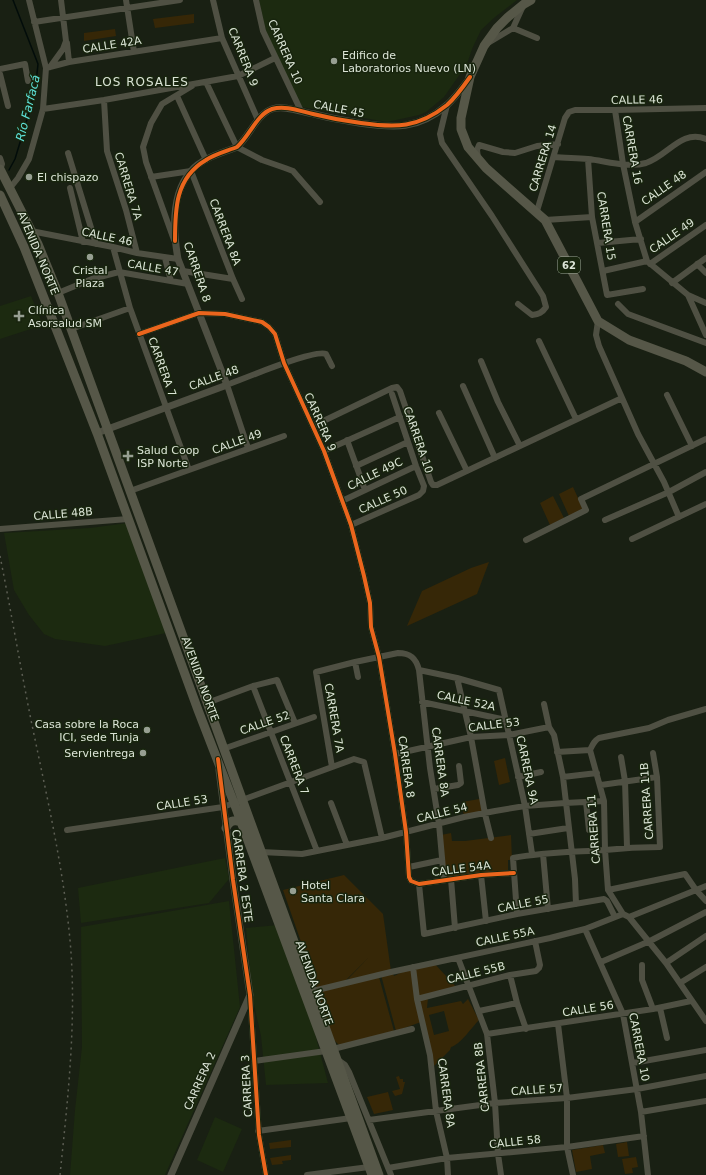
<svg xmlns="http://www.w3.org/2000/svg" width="706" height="1175" viewBox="0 0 706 1175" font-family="'DejaVu Sans',sans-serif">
<rect width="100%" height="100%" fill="#192013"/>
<path fill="#1c2a10" d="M259 0H517L495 17 481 30 472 49 467 64 444 97 426 112 419 115 387 122 302 107 267 36Z
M31 296 43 325 0 339V306Z
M128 523 166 633 105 646 55 639 44 634 29 615 14 590 4 533 90 528Z
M225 858 229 879 209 903 81 923 78 888Z
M229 901 240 1007 165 1175H70L75 1110 82 1047 81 927Z
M278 925 309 1011 328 1083 266 1085 261 1036 252 995 246 928Z
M215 1117 242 1129 223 1172 197 1160Z"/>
<path fill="#362707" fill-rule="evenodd" d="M194 14V23L155 28 153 19Z
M115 29 116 36 84 41V33Z
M573 487 583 509 569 516 559 494Z
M553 496 564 518 550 525 540 503Z
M489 562 477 594 407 626 422 591 471 568Z
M505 758 510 782 499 785 494 761Z
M485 798V814L464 817 462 802Z
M451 833 452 841H465L511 835 512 860H508V870L446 877 441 835Z
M344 875 383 914 391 971 347 980 369 957 344 982 317 988 283 890Z
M434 963 457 988 428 998 427 1008 461 1001 463 1004 468 999 479 1020C472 1027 460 1045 451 1047L450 1050 433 1067V1060L421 1022 396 1031 381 975 392 972 394 976 409 969ZM444 1011 449 1031 434 1035 429 1015Z
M379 977 394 1031 341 1047 334 1040 316 992Z
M399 1076 400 1079H403V1082H405L402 1094 395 1096 392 1091 400 1089 396 1077Z
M388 1092 393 1110 374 1114 367 1097Z
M291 1140V1147L270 1149 269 1143Z
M627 1142 629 1156 618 1157 616 1144Z
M603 1145 605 1153 590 1156 592 1169 576 1172 572 1150Z
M291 1155V1160L282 1161 283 1164 272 1165 270 1158Z
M636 1157 638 1167 632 1168 633 1173 625 1174 622 1159Z"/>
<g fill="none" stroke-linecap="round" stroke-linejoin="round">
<path stroke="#020c0a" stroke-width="1.5" d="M9 170 15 159 31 106 36 83 38 64 13 0"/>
<path stroke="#4f5043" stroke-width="6" d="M126 0 134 52
M213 0 222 38 258 120
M256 0 263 31 301 111
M34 22 180 0
M513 28 523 6
M67 43 69 62
M488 43 513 28 537 38
M50 67 63 49 66 41 61 0
M46 68 69 62 222 38
M0 69 25 64 28 81
M0 74 8 106
M206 82 237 147 262 160 285 168 293 171 320 202
M177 96 206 160
M104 100 107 151 126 210 137 253
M447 105 440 134 442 143 492 216 543 296 546 307C542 313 539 314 532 315L518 304
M43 109 104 100 238 76 275 58
M615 110 623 164 635 222 647 261 688 295 706 335
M68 153 96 244
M554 157C565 158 576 158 588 159 606 161 628 168 646 163 668 156 681 129 706 139
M0 158 2 164 0 170
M478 158 477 150 479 145 503 152 515 153 537 146 558 144
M588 159 592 217 607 295 643 289
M151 177 191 171 233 279 242 299
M10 188 18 178 29 159 43 109 46 68 29 0
M70 188 83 242
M537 211 565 118 569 112 575 110H615L706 108
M545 220 592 217
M635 222 706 172
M31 231 113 247 137 253 178 259
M174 240 146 162 143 147 151 123 162 104 192 86
M598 243 641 239
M113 247 130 308 189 470
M165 258 171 281
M650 264 706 225
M697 264 706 273
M183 271 233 279
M603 271 647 261
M672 283 706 258
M58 293 92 279 119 272 188 284
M688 295 706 303
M618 304 628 314 706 343
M598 321 596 335 599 346 638 434 664 482 679 517
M71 329 130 308
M139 334 199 313 225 314 262 322 269 327 275 334 284 363 324 451 351 525 364 576 370 603 371 627 379 657 395 754 406 832 409 877 411 881 419 884 481 875 514 873
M539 341 576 419
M481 361 498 402 520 446
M463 386 495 458
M667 395 692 446
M439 413 467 471
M313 426 392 388 397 387 400 391 431 482 433 485H437L622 398
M347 440 365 490
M248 448 227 385C243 379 314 349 326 354L332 366
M324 451 400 417
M356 466 408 442
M130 491 284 436
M342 501 416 466
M605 520 669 492 706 472
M351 525 419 495 423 491 424 486 416 466 392 394
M0 529 128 519
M632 539 706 504
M526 540 586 510 581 499 706 439
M355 662 358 677
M419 670 457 678 499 690 525 806 532 854
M457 678 471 737 485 814 491 838
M253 686 317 851
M422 702 506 720
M207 703 253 686 277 680 295 723
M544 704 549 727 554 735 563 777 575 879 576 904
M223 749 314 717
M557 752 590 750
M395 754 471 737 509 735 549 727
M621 757 625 781 627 847
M332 767 316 672 355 662 398 653C410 653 416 658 419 670L430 768 439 824 444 880
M518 777 541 772
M563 777 597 773
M601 785 657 777
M434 789 458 785 461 783 459 766
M586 802 589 830
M331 803 347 845
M67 830 223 807 354 759 364 762 382 838
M529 834 568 828
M261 852 302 854 382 838 464 817 495 811 525 806 565 803 604 801
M543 854 548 909
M409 867 442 860
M481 875 486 921
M451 879 455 928
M419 884 424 934 517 914 604 899 607 901 615 917
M608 890 685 874 696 890 706 901
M517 914 513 858C543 852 574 852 605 850 623 848 641 847 660 847L657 777 653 753
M623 914 608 890 605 850 604 801 590 750C593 744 594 741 599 738L649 728 668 720 706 709
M629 917 666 963 706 1021
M585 929 623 1014 641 1112 648 1175
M458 958 487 1034 495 1103 498 1154 501 1175
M601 962 650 941 706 912
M666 963 706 936
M642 965V980L653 1009
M413 967 417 999 430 1055 436 1111 447 1158 448 1175
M510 975 517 1003 526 1029
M680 983 706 967
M313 991 391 972 550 938 585 929 623 914 629 917 706 886
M250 995 259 1135 266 1175
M417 999 510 975 536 971 539 968 540 965 535 941
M660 1008 667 1038
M479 1011 517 1003
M558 1024 567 1098V1147L573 1175
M487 1034 653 1009 691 1001
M333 1049 412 1029
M338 1060 345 1065 349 1072 391 1175
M254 1061 326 1051
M633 1063 706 1050
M641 1112 706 1101
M369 1120 495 1103 567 1098 637 1089 706 1076
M258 1131 351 1118
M388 1168 447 1158 567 1147 644 1136
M307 1175 369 1167"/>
<path stroke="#4f5043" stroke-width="7" d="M97 433 227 385 178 259C173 231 171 194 191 171 202 158 222 153 237 147 249 137 257 114 272 109 285 105 301 112 314 114 329 118 343 120 359 123 394 128 418 130 447 105 456 97 462 88 469 79
M171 1175 250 995 233 880 219 770"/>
<path stroke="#565748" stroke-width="9" d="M531 0 524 4 508 17 497 28 484 46 470 77 461 118V129L468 147 486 168 545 220 598 321 629 340 686 361 706 372
M0 169 38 244 58 293 379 1175
M0 195 24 247 97 433 198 710 234 803 372 1175
M226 828C229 821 234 819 241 822"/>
<path stroke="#5d5f54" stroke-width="1.5" stroke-dasharray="2 4" stroke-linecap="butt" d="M0 556C11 611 20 665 31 720 46 793 63 865 70 940 77 1018 68 1097 60 1175"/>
<g stroke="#18250e" stroke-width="6">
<path id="cycleway" d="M175 241C175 210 175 178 206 160 215 154 227 151 237 147 249 137 257 114 272 109 285 105 300 111 313 114 329 118 345 121 361 123 396 128 418 128 447 105 456 97 463 87 470 77
M139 334 199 313 225 314 262 322 269 327 275 334 284 363 324 451 351 525 364 576 370 603 371 627 379 657 395 754 406 832 409 877 411 881 419 884 481 875 514 873
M218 759 233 880 250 995 259 1135 266 1175"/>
</g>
<use href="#cycleway" stroke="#eb651d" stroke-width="4"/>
</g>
<g fill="#979f92" stroke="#18250e" stroke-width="1.5">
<circle cx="334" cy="61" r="4"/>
<circle cx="29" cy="177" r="4"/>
<circle cx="90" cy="257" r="4"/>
<path d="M17 310h4v4h4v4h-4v4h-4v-4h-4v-4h4z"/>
<path d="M126 450h4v4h4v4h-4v4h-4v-4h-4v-4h4z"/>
<circle cx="147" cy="730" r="4"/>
<circle cx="143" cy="753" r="4"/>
<circle cx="293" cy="891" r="4"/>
</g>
<g text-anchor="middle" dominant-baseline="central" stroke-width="3" stroke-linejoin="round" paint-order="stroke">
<rect fill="#18250e" stroke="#a0ab9a" stroke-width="1" x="558" y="257" width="22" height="16" rx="3"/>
<g font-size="10" font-weight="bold" fill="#dbe4d6">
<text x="569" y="265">62</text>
</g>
<g font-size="11" fill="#dbe4d6" stroke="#18250e">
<text transform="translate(112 45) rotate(-9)">CALLE 42A</text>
<text transform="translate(285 52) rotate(66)">CARRERA 10</text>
<text transform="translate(243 57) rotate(68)">CARRERA 9</text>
<text transform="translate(637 100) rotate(-1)">CALLE 46</text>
<text transform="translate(339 109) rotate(11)">CALLE 45</text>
<text transform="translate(632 150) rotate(80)">CARRERA 16</text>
<text transform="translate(543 158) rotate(-73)">CARRERA 14</text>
<text transform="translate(128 186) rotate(73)">CARRERA 7A</text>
<text transform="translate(664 188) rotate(-35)">CALLE 48</text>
<text transform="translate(606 226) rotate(81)">CARRERA 15</text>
<text transform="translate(225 232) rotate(69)">CARRERA 8A</text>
<text transform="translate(672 236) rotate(-35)">CALLE 49</text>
<text transform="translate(107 237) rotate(12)">CALLE 46</text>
<text transform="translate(38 253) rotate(67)">AVENIDA NORTE</text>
<text transform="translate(153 268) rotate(10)">CALLE 47</text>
<text transform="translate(197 272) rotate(71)">CARRERA 8</text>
<text transform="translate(162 367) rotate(70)">CARRERA 7</text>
<text transform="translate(214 378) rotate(-20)">CALLE 48</text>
<text transform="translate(320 422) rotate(66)">CARRERA 9</text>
<text transform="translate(418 440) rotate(71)">CARRERA 10</text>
<text transform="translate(237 442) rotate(-20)">CALLE 49</text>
<text transform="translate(375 474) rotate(-26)">CALLE 49C</text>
<text transform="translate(383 500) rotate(-24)">CALLE 50</text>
<text transform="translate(63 514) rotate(-5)">CALLE 48B</text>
<text transform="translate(200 679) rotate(70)">AVENIDA NORTE</text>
<text transform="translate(466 701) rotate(12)">CALLE 52A</text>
<text transform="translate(334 718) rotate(80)">CARRERA 7A</text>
<text transform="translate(265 723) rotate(-19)">CALLE 52</text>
<text transform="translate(494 725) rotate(-7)">CALLE 53</text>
<text transform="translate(440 762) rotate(82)">CARRERA 8A</text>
<text transform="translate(294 765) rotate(69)">CARRERA 7</text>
<text transform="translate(406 767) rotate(82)">CARRERA 8</text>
<text transform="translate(527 770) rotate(78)">CARRERA 9A</text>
<text transform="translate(647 801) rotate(-94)">CARRERA 11B</text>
<text transform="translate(182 803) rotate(-9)">CALLE 53</text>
<text transform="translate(442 813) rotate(-14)">CALLE 54</text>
<text transform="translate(594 829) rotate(-94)">CARRERA 11</text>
<text transform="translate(461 869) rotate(-7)">CALLE 54A</text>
<text transform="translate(242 876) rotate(82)">CARRERA 2 ESTE</text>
<text transform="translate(523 904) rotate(-11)">CALLE 55</text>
<text transform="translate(505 937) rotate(-12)">CALLE 55A</text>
<text transform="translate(476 973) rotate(-14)">CALLE 55B</text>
<text transform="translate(314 983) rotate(70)">AVENIDA NORTE</text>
<text transform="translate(588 1009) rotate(-9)">CALLE 56</text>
<text transform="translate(639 1047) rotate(79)">CARRERA 10</text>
<text transform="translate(482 1077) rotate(-96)">CARRERA 8B</text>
<text transform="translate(200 1081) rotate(-66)">CARRERA 2</text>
<text transform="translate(247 1086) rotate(-93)">CARRERA 3</text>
<text transform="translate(537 1090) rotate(-4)">CALLE 57</text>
<text transform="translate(446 1093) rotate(82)">CARRERA 8A</text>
<text transform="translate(515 1142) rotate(-6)">CALLE 58</text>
</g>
<g font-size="11" fill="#dbe4d6" stroke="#18250e" text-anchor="start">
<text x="342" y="55">Edifico de<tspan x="342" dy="13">Laboratorios Nuevo (LN)</tspan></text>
<text x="37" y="177">El chispazo</text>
<text x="90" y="270" text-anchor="middle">Cristal<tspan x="90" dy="13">Plaza</tspan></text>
<text x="28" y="310">Clínica<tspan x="28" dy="13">Asorsalud SM</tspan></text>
<text x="137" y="450">Salud Coop<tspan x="137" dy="13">ISP Norte</tspan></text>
<text x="139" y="724" text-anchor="end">Casa sobre la Roca<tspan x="139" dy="13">ICI, sede Tunja</tspan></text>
<text x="135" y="753" text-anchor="end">Servientrega</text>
<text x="301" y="885">Hotel<tspan x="301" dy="13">Santa Clara</tspan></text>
</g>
<g font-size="12" letter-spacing="1" fill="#dbe4d6" stroke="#18250e">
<text x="142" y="82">LOS ROSALES</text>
</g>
<g font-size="12" font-style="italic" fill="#5de0d8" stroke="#18250e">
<text transform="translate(28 108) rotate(-76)">Río Farfacá</text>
</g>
</g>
</svg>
